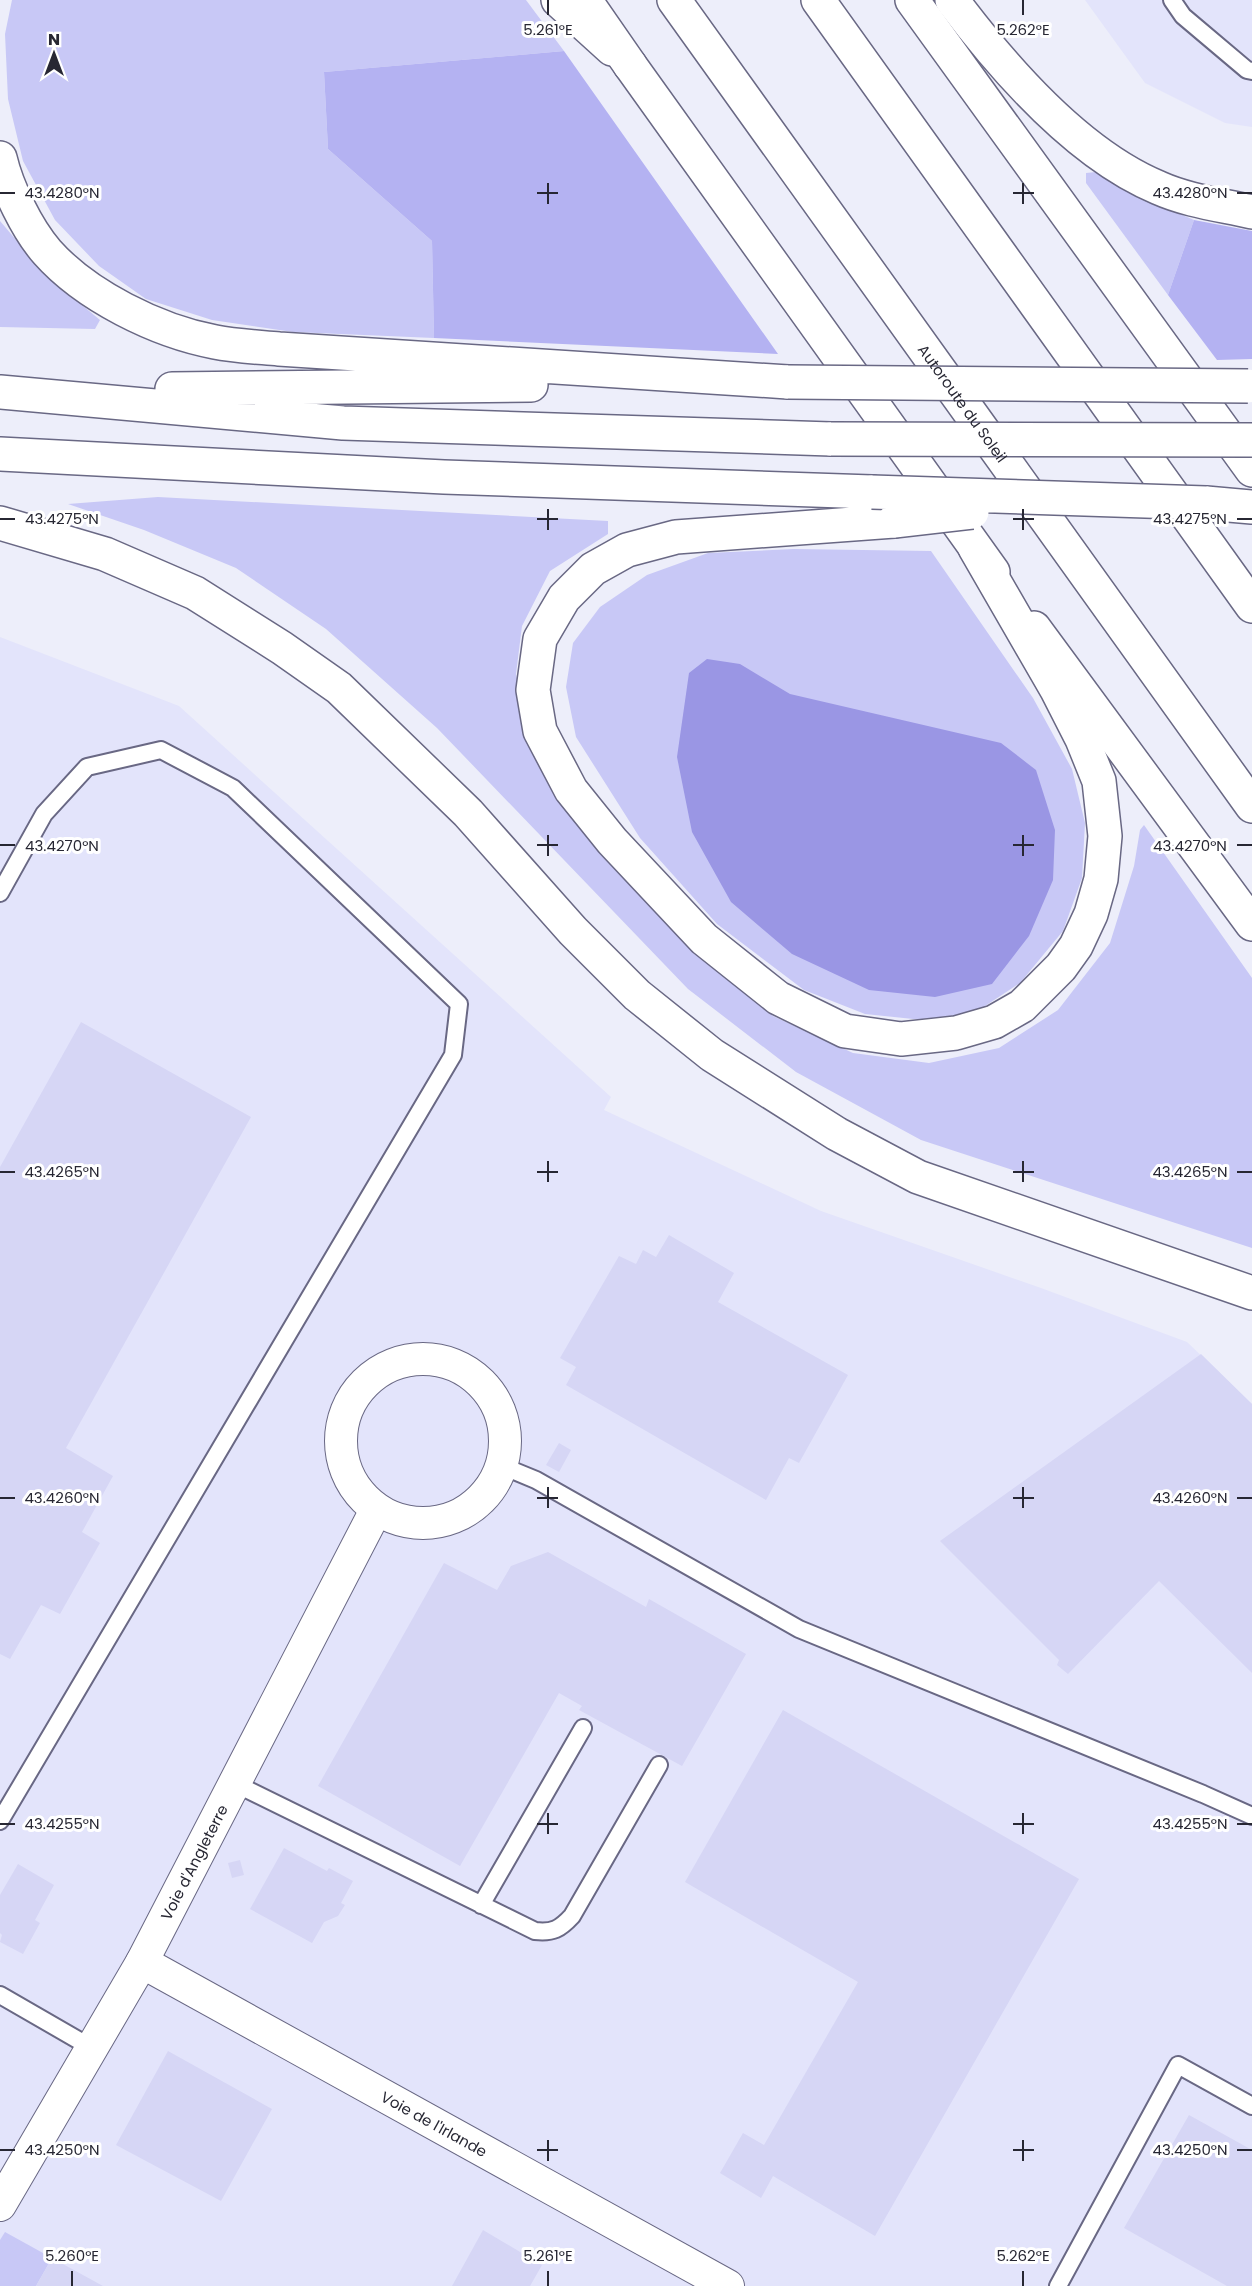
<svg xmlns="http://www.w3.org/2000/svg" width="1252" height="2286" viewBox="0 0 1252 2286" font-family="Poppins,sans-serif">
<rect width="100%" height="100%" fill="#edeefa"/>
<path fill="#e3e4fb" d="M1085 0H1252V127L1225 123 1145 83Z
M0 637 179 706 611 1097 604 1110 821 1211 1041 1288 1187 1342 1252 1404V2286H0Z"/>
<path fill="#c8c8f6" d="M12 0H526L564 51 324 72 328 149 432 241 434 338 293 332 212 320 146 299 99 266 55 220 23 161 8 99 5 34Z
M1096 172 1121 188 1194 220 1168 295 1086 183V173Z
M0 221 46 275 100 320 95 329 0 327Z
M158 497 608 521V534L550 571 522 626 516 674 530 738 565 806 666 924 773 1016 853 1053 929 1063 999 1048 1058 1010 1110 943 1134 866 1140 830 1144 825 1252 978V1248L921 1140 796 1072 688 989 437 728 326 629 236 568 144 530 68 504Z
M794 549 931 551 1033 698 1072 769 1085 823 1082 878 1063 931 1020 983 976 1012 923 1020 865 1014 804 990 717 924 640 838 576 737 566 687 573 643 600 607 647 575 708 553Z
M5 2232 52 2258 36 2286H0V2240Z"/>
<path fill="#b4b2f2" d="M564 51 778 354 434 338 432 241 328 149 324 72Z
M1194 220 1252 231V359L1217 360 1168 295Z"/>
<path fill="#9a96e4" d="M707 659 740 664 790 694 1001 743 1036 770 1055 830 1053 880 1029 936 992 984 935 997 869 990 792 954 731 902 692 832 677 757 689 673Z"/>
<path fill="#d6d6f5" d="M81 1022 251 1117 66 1448 113 1476 82 1532 100 1543 60 1614 41 1605 10 1659 0 1654V1167Z
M669 1235 734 1273 718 1302 848 1375 799 1463 789 1458 766 1500 566 1385 576 1367 560 1358 619 1256 636 1264 643 1250 656 1257Z
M1201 1354 1252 1404V1673L1159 1581 1068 1674 1057 1665 1059 1660 940 1541Z
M559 1443 571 1450 559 1472 546 1465Z
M548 1552 646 1607 649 1599 746 1654 682 1766 579 1710 582 1706 559 1693 460 1866 318 1786 444 1563 497 1590 511 1566Z
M783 1710 1079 1879 875 2236 773 2176 761 2198 720 2173 743 2133 764 2145 858 1982 685 1882Z
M284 1848 327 1871 329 1868 353 1881 341 1903 345 1905 338 1916 324 1922 312 1943 250 1909Z
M240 1860 244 1875 232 1878 228 1863Z
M18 1864 54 1885 35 1920 40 1923 23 1954 0 1942 2 1935 0 1933V1895Z
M168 2051 272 2109 221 2201 116 2145Z
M1189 2115 1252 2150V2286H1227L1124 2228Z
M483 2230 542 2265 530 2286H452Z
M52 2258 103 2286H36Z"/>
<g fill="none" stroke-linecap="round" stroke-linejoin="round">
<g stroke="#696884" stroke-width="20">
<path id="service" d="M1172 0 1183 16 1247 70 1252 71
M0 893 44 814 87 767 161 750 233 788 459 1004 453 1055 0 1821
M502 1466 536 1480 799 1629 1203 1794 1252 1816
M234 1783 535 1931C553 1933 560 1929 572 1916L659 1765
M481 1905 583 1728
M0 1995 92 2048
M1058 2286 1178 2065 1252 2106"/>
</g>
<g stroke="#696884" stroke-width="34">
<g id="minor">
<circle cx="423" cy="1441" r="82"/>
<path id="s1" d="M142 1962 728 2286"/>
<path id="s2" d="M0 2205 142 1962 376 1510"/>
</g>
</g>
<g stroke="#696884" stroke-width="36">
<path id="primary" d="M912 0 1252 470
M630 65 993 572
M1034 628 1252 924"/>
</g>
<g stroke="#696884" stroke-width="36">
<path id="trunk" d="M558 0 612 49
M952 0C1003 68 1079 155 1159 188 1188 201 1222 205 1252 212
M0 158C7 188 27 229 47 252 86 296 157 331 215 342 235 346 257 347 279 349L788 382
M172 389 531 385
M0 392 343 423 831 439
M0 454 444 477 872 492
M1206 503 1252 507
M894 521 676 537 627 550 593 569 564 598 540 639 533 690 540 731 571 790 612 841 704 939 778 998 845 1031 901 1039 956 1033 994 1022 1022 1006 1061 967 1076 946 1091 914 1101 879 1105 836 1099 781 1082 739 1057 690 975 548
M0 523 105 554 195 593 282 648 339 688 468 813 573 931 637 995 712 1055 837 1134 918 1177 1252 1293"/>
</g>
<g stroke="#696884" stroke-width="36">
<g id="motorway">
<path d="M585 0 630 65"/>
<path id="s3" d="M674 0 1252 806"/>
<path d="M818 0 1252 606"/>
</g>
</g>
<use href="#service" stroke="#fff" stroke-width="16"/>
<use href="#minor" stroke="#fff" stroke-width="32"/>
<use href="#primary" stroke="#fff" stroke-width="33"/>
<use href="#trunk" stroke="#fff" stroke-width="33"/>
<use href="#motorway" stroke="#fff" stroke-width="33"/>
<g stroke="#696884" stroke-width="36" stroke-linecap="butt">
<path id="trunk-bridge" d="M788 382 1248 386
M831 439 1252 440
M872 492 1206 503
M894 521 972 512"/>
</g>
<use href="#trunk-bridge" stroke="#fff" stroke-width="33"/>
</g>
<path fill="none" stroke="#272733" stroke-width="2" d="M548 0V15M1023 0V15M548 183V204M1023 183V204M0 193H15M537 193H558M1013 193H1034M1237 193H1252M548 509V530M1023 509V530M0 519H15M537 519H558M1013 519H1034M1237 519H1252M548 835V856M1023 835V856M0 845H15M537 845H558M1013 845H1034M1237 845H1252M548 1161V1182M1023 1161V1182M0 1172H15M537 1172H558M1013 1172H1034M1237 1172H1252M548 1487V1508M1023 1487V1508M0 1498H15M537 1498H558M1013 1498H1034M1237 1498H1252M548 1813V1834M1023 1813V1834M0 1824H15M537 1824H558M1013 1824H1034M1237 1824H1252M548 2140V2161M1023 2140V2161M0 2150H15M537 2150H558M1013 2150H1034M1237 2150H1252M72 2271V2286M548 2271V2286M1023 2271V2286"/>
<g text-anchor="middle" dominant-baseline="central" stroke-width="6" stroke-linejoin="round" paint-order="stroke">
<g font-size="15" fill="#272733" stroke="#fff">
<text stroke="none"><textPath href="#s3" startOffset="496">Autoroute du Soleil</textPath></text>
<text stroke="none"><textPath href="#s2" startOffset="394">Voie d'Angleterre</textPath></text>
<text stroke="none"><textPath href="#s1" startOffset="334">Voie de l'Irlande</textPath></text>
</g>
</g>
<g font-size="15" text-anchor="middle" fill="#272733" stroke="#fff" stroke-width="6" stroke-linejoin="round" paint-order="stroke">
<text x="548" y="35">5.261°E</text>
<text x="1023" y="35">5.262°E</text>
<text x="62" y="198">43.4280°N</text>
<text x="1190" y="198">43.4280°N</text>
<text x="62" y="524">43.4275°N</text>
<text x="1190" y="524">43.4275°N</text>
<text x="62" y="851">43.4270°N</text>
<text x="1190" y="851">43.4270°N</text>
<text x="62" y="1177">43.4265°N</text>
<text x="1190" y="1177">43.4265°N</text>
<text x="62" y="1503">43.4260°N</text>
<text x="1190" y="1503">43.4260°N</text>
<text x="62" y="1829">43.4255°N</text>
<text x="1190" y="1829">43.4255°N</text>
<text x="62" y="2155">43.4250°N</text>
<text x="1190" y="2155">43.4250°N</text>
<text x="72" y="2261">5.260°E</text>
<text x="548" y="2261">5.261°E</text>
<text x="1023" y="2261">5.262°E</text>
</g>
<g transform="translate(54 54)" stroke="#ffffff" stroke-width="4.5" paint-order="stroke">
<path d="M0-4.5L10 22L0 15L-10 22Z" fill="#272733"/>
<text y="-9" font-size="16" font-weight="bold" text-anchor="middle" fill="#272733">N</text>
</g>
</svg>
